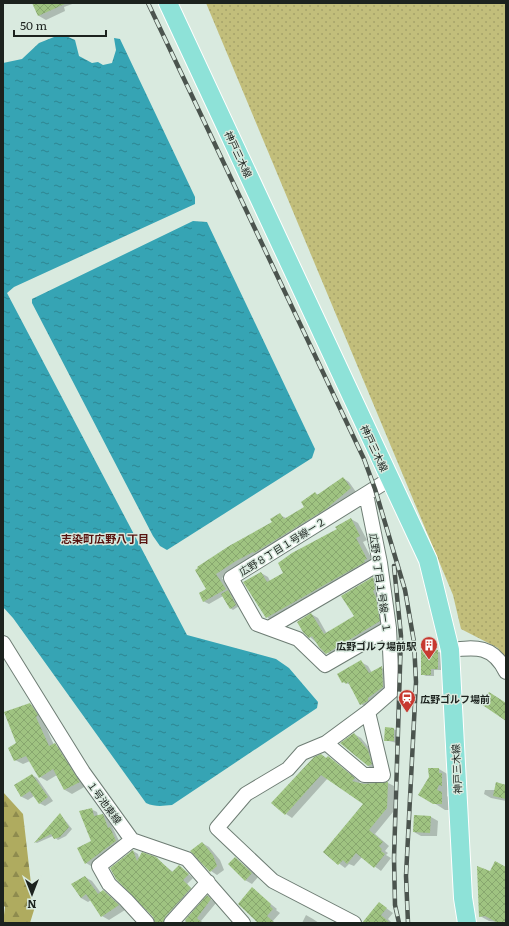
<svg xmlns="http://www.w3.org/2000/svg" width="509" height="926" viewBox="0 0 509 926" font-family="Literata,'Noto Sans JP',serif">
<defs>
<pattern id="grass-dots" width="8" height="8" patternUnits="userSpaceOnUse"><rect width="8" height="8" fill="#c2be7b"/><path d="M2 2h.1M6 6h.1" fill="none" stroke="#a6a36a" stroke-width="1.8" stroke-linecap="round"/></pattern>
<pattern id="forest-firs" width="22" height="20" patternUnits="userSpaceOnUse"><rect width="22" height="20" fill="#afab5f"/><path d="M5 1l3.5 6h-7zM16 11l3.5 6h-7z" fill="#8e8b4e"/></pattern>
<pattern id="water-ripples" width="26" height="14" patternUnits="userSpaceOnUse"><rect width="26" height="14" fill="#36a4b4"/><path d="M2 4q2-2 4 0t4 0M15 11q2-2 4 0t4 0" fill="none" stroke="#2d8592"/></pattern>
<pattern id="building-cross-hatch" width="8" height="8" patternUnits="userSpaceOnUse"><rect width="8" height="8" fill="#9fc381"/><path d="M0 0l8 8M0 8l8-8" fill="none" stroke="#88a76f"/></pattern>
</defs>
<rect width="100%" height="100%" fill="#d9eadf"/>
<path fill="url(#grass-dots)" d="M206 3H506V663L498 648 461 629 453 595Z"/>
<path fill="url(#forest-firs)" d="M3 792 23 814 34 910 30 923H3L5 907 3 905Z"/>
<path fill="url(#water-ripples)" d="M66 36 75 40 79 56 92 63 98 62 103 65 112 63 116 50 114 38 120 39 195 197V204L14 287 7 293 187 635 276 659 289 668 318 702 317 708 172 805C162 806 155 807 146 803L13 618 3 607V63L22 59 39 43 54 37Z
M193 221 207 222 315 449 312 458 167 550 160 546 153 536 32 303V299Z"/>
<path fill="#0003" d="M34 3H75L64 7 65 11 46 20 39 16Z
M343 478 349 482 356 492 222 578 239 606 233 610 230 608 223 596 209 604 203 601 207 590 196 571 273 522 280 515 286 518 306 507 315 493 319 495Z
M351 519 358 523 367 540 363 542 374 563 275 622 268 618 257 600 261 573 268 577 270 581 285 573Z
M373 578 379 581 385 625 333 657 310 637 311 614 318 618 327 634 356 617 342 596Z
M437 651 441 653V670H434V676H426L422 674Z
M361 662 368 666 372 673 382 668 388 672 390 691 368 708 361 704 351 685 343 682Z
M30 704 37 708 45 720 43 721 54 745 63 749 86 786 72 794 65 790 57 775 47 781 40 777 30 761 23 764 15 760 18 744Z
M386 728 397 730V743L385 740Z
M354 734 361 738 375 755V770L368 766Z
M328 757 360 782 359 783H388L394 786 393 812 375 834 389 846 385 851 388 853 386 855 391 858 381 871 362 857 354 866 349 864 345 868 324 852 365 804 328 778 292 818 286 814Z
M439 769 449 775 447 796 453 800V810H445L434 803Z
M32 775 37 778 53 801 45 806 39 803 34 796 28 800 22 797 15 786Z
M506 786V801L491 798 484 794 485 790H495Z
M91 809 97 812 98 816 103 815 108 818 121 845 91 866 86 863 92 841Z
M60 814 72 829 66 836 58 840 53 836 37 843 35 842Z
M431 817 438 821 437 836H421L414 832Z
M202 843 209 847 220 860 224 870 217 875 211 871Z
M133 851 138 854 139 858H155L173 872 179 866 193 878 187 884 195 892 169 923H156Z
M235 858 258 877 252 884 245 880Z
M506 868V923L489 921 480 916Z
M85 877 92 881 101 893 103 891 110 896 125 910 109 920 102 916 91 900 88 902 81 898 73 885Z
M252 889 277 909 276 910 280 913 271 923H260Z
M208 897 216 903 201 921 203 923H184Z
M379 903 393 913 388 919 392 923H367Z
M306 915 313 919 319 923H302Z"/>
<path fill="url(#building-cross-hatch)" d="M32 3H67L38 16Z
M343 477 351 488 326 509 254 553 253 552 236 561 216 574 226 589 203 602 199 593 206 589 195 570 198 568 197 567 229 546 272 522 270 519 280 513 284 519 304 507 301 502 315 492 317 495Z
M351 518 360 536 356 538 367 559 364 560 365 562 266 618 243 582 261 572 267 582 283 573 278 563 292 553 337 529 335 527Z
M373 577 375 589 373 591 376 597 380 621 326 654 319 647 312 636 309 638 303 632 297 622 311 613 324 634 354 616 341 596Z
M228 590 236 605 230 609 221 594Z
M421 650H438V669H431V675H421Z
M361 660 369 673 382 666 383 687 368 698V701L360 705 348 682 346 684 344 682 342 683 337 674Z
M489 692 506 703V721L481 704Z
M30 703 38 715 36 717 49 746 55 743 80 782 64 790 53 769 39 778 26 756 14 761 8 748 16 743 4 712Z
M385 727 394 728V741H384Z
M354 733 368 750 372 764 368 766 340 743Z
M321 754 326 758 328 756 355 778 352 781 364 784 388 782 387 808 369 830 383 842 379 846 382 849 381 851 385 854 374 868 356 853 347 864 343 860 338 865 323 852 363 804 321 775 285 815 271 803 314 757Z
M428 768H439V773H442V786L439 785 437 790 442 792V804H433L418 795 429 777Z
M32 774 48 797 39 804 30 791 21 797 14 785Z
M496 782 506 785V799L493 796Z
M92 808 94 816 103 814 108 828 110 827 116 841 85 864 77 848 91 841 79 811Z
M60 813 69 827 60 837 54 839 51 834 34 843Z
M414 815 431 816 430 833 413 832Z
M202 842 213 855 217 866 210 872 190 851Z
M133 850 137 861 142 852 156 857 172 872 179 865 189 874 183 880 191 888 165 917 163 923H155L153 917 116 879 110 868Z
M235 857 252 873 245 881 228 864Z
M495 861 506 867V923H498L485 916 479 917 477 866 490 871Z
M85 876 98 894 103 890 119 905 101 917 86 894 81 898 71 884Z
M252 887 271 904 270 906 273 909 267 916 275 923H258L238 904Z
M207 895 211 899 197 918 202 923H187L185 920Z
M379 902 387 908 381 915 390 923H362Z"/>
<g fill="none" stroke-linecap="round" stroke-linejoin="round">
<g stroke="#6e7d74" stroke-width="16">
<path id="minor" d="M366 494 231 578 257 624 298 639 325 665 389 628
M269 628 380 563
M3 643 83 772 132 840 187 859 243 923
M450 650C476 647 493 645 506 672
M326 743 364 775H383L368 712
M132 840 99 866 109 884 126 900 147 923
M171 923 208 882
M354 923 273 881 217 828 246 794 288 769 302 753 326 743 368 712 392 691 389 628 380 563 366 494 390 479"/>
</g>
<g stroke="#fff" stroke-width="20">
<path id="major" d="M168 3 428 560 450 650 463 898 467 923"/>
</g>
<use href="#minor" stroke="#fff" stroke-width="14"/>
<use href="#major" stroke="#8ee2d8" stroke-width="18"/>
<g stroke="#4b544e" stroke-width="4.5">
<path id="rail" d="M148 3 364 459 375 489 405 590 414 642 416 682 406 876 408 923
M394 566 401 636 394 858 395 905 399 923"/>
</g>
<use href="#rail" stroke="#d9eadf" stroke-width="3" stroke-dasharray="9" stroke-linecap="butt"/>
</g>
<defs>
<g id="building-pin" transform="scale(0.9)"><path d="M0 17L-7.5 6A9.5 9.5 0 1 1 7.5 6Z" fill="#c73930" stroke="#d9eadf"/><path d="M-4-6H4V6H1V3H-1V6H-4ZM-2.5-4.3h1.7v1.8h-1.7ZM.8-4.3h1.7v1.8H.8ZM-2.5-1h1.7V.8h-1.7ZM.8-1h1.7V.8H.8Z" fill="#fff"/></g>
<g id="station-pin" transform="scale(0.9)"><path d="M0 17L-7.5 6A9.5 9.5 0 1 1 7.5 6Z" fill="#c73930" stroke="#d9eadf"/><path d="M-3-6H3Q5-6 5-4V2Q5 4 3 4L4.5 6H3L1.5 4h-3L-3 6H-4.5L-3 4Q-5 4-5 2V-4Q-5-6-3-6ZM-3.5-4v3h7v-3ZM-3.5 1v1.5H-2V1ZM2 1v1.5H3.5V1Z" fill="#fff"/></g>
</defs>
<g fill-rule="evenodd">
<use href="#building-pin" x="429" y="645"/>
<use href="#station-pin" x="407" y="698"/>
</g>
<g text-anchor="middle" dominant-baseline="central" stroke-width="3" stroke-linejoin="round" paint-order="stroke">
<g font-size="10" fill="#1c221e" stroke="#d9eadf">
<text transform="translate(239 154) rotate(65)">神戸三木線</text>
<text transform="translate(375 448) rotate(65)">神戸三木線</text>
<text transform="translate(282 546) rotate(-32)">広野８丁目１号線ー２</text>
<text transform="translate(381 583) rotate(82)">広野８丁目１号線ー１</text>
<text transform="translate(456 769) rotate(-93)">神戸三木線</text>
<text transform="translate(105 802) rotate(54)">１号池東線</text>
</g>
<g font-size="10" font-weight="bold" fill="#1c221e" stroke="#d9eadf" text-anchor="end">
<text x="416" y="645">広野ゴルフ場前駅</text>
<text x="420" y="698" text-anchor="start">広野ゴルフ場前</text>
</g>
<g font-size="11" font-weight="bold" fill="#56120e" stroke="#d9eadf">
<text x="105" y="538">志染町広野八丁目</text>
</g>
</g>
<rect width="509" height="926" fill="none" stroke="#1c221e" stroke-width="8"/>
<g transform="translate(32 894) rotate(180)" stroke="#d9eadf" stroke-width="3" paint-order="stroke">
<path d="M0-3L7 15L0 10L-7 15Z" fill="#1c221e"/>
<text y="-6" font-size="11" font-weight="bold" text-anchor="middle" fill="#1c221e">N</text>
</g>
<path d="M14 30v6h92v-6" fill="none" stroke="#1c221e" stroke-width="2"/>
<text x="20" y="30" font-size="12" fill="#1c221e" stroke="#d9eadf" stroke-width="3" paint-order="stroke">50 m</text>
</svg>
